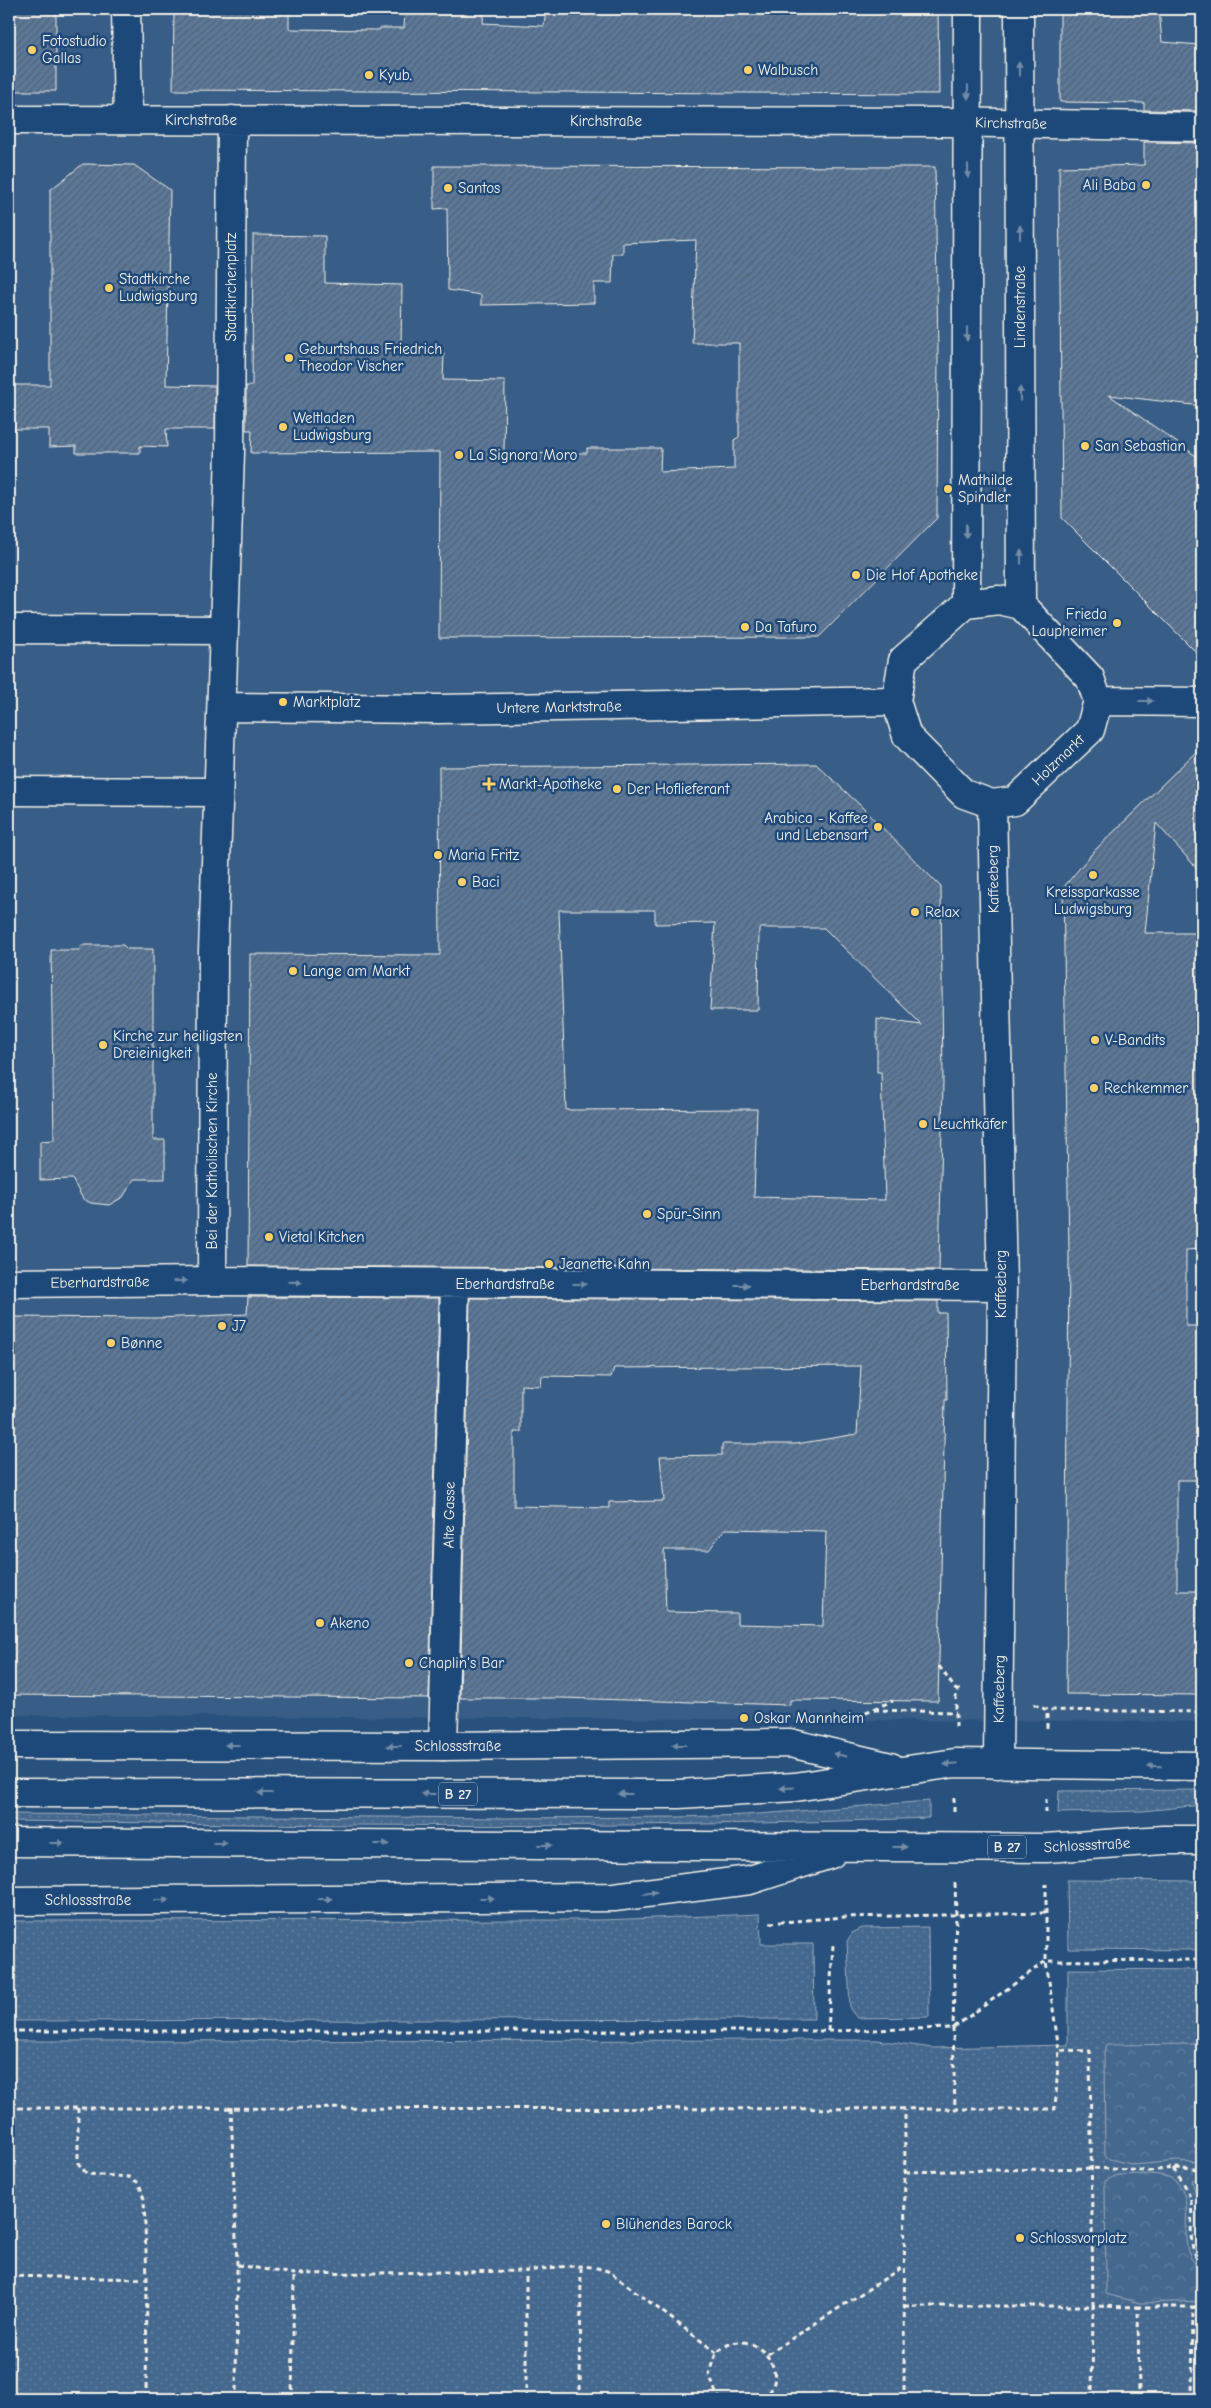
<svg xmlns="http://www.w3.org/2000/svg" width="1211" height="2408" viewBox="0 0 1211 2408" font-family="'Comic Neue',sans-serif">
<defs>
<pattern id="grass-dots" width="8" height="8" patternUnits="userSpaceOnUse" patternTransform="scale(1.25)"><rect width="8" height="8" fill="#45688e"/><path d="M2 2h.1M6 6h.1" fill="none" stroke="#607e9e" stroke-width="1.8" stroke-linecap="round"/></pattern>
<pattern id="forest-crowns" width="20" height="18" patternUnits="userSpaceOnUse" patternTransform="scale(1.25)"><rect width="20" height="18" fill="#45688e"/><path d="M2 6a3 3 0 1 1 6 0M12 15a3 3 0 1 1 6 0" fill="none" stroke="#607e9e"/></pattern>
<pattern id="building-hatch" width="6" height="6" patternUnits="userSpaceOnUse" patternTransform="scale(1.25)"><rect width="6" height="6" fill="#5b7899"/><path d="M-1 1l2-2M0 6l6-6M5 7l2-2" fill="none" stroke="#536274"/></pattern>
</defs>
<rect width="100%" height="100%" fill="#28517e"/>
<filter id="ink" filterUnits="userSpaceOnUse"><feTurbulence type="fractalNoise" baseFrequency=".02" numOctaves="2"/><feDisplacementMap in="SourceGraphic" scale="10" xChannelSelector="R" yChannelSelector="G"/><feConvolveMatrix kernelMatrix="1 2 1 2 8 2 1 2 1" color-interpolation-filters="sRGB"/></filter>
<g filter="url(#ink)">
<path fill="#375d86" d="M9 9H1202V1722L9 1715Z"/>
<path fill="url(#grass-dots)" stroke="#9cacbb" d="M1202 1790V1805L1143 1811 1058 1813 1059 1791Z
M929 1801V1818C622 1830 316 1825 9 1821V1814L503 1818 679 1817 746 1815Z
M1067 1880 1202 1881V1950L1068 1949Z
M760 1914 761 1944H813L814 2019 9 2021V1921L602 1920Z
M928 1927 929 2017 857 2018 850 2009 847 1941 853 1932 862 1928Z
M1068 1969 1202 1970V2399H9V2041L877 2040 932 2048 1068 2045Z"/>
<path fill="url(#forest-crowns)" stroke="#9cacbb" d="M1202 2044V2162L1176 2161 1135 2165 1105 2158 1104 2054 1106 2045Z
M1117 2175C1133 2175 1152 2172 1168 2177 1195 2186 1183 2227 1187 2248 1189 2258 1195 2264 1202 2270V2301L1140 2303 1106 2294 1105 2181Z
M1202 2177V2255L1198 2245V2203L1192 2180Z"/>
<path fill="url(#building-hatch)" stroke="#f4f1e8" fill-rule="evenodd" d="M9 9H56V91H9Z
M174 9H289V29L379 30 380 28H404L405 11 433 12 432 9H484L483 23 544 26 546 9 575 11 578 9H938L939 94 173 90Z
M1060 9H1159L1162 42 1200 45 1202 111 1144 110V103L1060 102Z
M1144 142 1202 143V406L1109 395 1202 460V658L1062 518 1059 167 1144 165Z
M83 164 134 165 170 190 166 385 215 386V429H166L167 447 140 446V453H76V446L49 447V429H12V385H50V190Z
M434 166 935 167 938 352 937 518 819 637 439 638 440 452 251 453 252 430H246V386H252L253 235 325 236V283L402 285 401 345 444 353 443 380 505 381 504 454 587 453V448H661L660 472 734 469V440L739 437V343H692L696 240 623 243V254H613L612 283H594V303L481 305V295L448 290 447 208 434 209Z
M1202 746V874L1156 823 1145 933H1202V1249L1186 1250V1326H1202V1480H1177V1591H1202V1695L1066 1694 1069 1251 1063 888 1094 851Z
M816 764 860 805 941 887 943 1081 939 1270 248 1266 250 954 440 955 439 767ZM559 910H655V924L715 923 710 1010H758L759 928H824L922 1025 877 1019V1072H881L885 1200 754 1197 757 1109 566 1110Z
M82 945H123L127 949H153V1140H165V1179H134L123 1197 109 1205 91 1203 83 1199 72 1179 40 1180V1141L54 1140 51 950H79Z
M248 1297 439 1298 429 1698 9 1695V1317L157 1318 247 1314Z
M470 1298 938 1301V1313H946L947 1400H945L938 1701 790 1700V1705L561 1698H460ZM861 1366 857 1434 796 1444H722V1455L660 1456 664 1501 609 1502V1508L514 1506V1432H521V1385L541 1386 542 1376 611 1377 614 1368ZM725 1529 826 1531 823 1626 737 1624V1613L666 1612 664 1550H709Z"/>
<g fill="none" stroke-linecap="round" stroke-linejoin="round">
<g stroke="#f4f1e8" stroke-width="31">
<path id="minor" d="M126 9 128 120
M1019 9 1021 605
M9 120 945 122 1202 127
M999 600 1021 605 1090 678 1098 701 1090 730 1015 801 992 804 964 794 907 736 896 701 903 660 966 604Z
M966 604 968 9
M9 629 224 630
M1098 701 1202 702
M222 707 439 709 896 701
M9 791 218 792
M992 804 1002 1286 998 1764
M212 1281 213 952 230 453 232 120
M9 1283 212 1281 1002 1286
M443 1746 455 1284"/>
</g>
<g stroke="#f4f1e8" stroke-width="31">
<path id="major" d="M9 1745 443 1746 790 1743 891 1767
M9 1793 679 1794 795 1787 955 1763 1202 1766
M9 1842 1046 1848 1163 1840H1202
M9 1901 614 1897 750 1880 831 1854"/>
</g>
<path stroke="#f4f1e8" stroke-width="3" stroke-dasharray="5 4" stroke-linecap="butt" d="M939 1666 956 1690
M1034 1704 1047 1710 1202 1712
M874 1710 956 1712
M849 1719 893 1701
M956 1727V1690H963
M1047 1728V1710
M954 1812V1798
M1046 1813V1799
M955 1883 956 1914 953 2028 955 2109
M770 1923 844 1917 1046 1913
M9 2031H828L953 2028 1046 1961 1202 1960
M828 2031 833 1945
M231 2107 237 2265 236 2399
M9 2108 1055 2109 1059 2050 1046 1961V1884
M78 2108V2163L87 2174 129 2177 139 2183 144 2199 147 2279
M1173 2169C1181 2179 1189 2189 1191 2203 1194 2220 1185 2251 1202 2263
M905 2172 1091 2168 1150 2171 1173 2168 1202 2169
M237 2265 294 2274 526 2271
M9 2276 147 2279 146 2399
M904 2306H1093L1090 2051 1059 2050
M768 2354 904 2266
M292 2399 294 2274
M526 2399V2271C554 2268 582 2261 610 2272L717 2353
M580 2399 581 2265
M722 2399 717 2396 709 2374C711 2368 713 2357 718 2352 749 2320 797 2372 763 2399
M904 2399 905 2110
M1092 2399 1093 2306 1138 2307
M1139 2399 1138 2307H1193
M1192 2399 1193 2307H1202"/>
<use href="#minor" stroke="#1f4a7a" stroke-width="28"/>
<use href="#major" stroke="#1f4a7a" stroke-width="28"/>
</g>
<defs><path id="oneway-solid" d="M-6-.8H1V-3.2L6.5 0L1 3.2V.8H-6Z" transform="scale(1.25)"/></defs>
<g fill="#748da6">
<use href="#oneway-solid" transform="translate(1019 69) rotate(-90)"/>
<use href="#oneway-solid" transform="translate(968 92) rotate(90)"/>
<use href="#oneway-solid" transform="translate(968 171) rotate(90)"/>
<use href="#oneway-solid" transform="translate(1020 232) rotate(-90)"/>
<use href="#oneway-solid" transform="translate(967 334) rotate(90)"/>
<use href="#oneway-solid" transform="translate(1020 394) rotate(-90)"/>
<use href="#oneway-solid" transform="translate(966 531) rotate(90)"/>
<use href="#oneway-solid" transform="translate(1021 557) rotate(-90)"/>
<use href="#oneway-solid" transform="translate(1146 701)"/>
<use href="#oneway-solid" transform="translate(180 1281) rotate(-1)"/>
<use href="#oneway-solid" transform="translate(295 1282) rotate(1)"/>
<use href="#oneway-solid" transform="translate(580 1284)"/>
<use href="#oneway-solid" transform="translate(742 1285)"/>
<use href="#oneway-solid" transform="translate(232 1745) rotate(-180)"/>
<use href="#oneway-solid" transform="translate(679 1745) rotate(180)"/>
<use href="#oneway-solid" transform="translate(394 1746) rotate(-180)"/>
<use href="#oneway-solid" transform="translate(840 1755) rotate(-167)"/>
<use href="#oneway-solid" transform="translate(951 1764) rotate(175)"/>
<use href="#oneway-solid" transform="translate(1154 1766) rotate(-179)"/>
<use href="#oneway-solid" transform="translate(787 1788) rotate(176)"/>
<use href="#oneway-solid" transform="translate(265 1793) rotate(-180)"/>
<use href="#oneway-solid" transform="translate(428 1794) rotate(-180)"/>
<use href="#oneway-solid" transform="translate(625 1794) rotate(-180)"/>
<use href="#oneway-solid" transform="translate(57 1843)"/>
<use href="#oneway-solid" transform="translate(220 1843)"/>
<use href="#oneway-solid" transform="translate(382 1844)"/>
<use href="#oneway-solid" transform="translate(545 1845)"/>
<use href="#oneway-solid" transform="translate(900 1847)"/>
<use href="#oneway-solid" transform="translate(650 1893) rotate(-7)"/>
<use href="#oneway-solid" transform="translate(487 1898)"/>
<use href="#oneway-solid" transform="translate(325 1899)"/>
<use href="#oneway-solid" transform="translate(162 1900)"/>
</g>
</g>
<g fill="#ffd166" stroke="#1f4a7a" stroke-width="2">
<circle cx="32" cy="50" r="5"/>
<circle cx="748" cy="70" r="5"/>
<circle cx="369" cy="75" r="5"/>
<circle cx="1146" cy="185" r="5"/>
<circle cx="448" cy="188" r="5"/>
<circle cx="109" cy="288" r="5"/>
<circle cx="289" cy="358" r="5"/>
<circle cx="283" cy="427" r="5"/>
<circle cx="1085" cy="446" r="5"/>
<circle cx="459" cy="455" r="5"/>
<circle cx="948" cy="489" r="5"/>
<circle cx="856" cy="575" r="5"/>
<circle cx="1117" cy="623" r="5"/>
<circle cx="745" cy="627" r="5"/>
<circle cx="283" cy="702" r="5"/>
<path d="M486.5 776.5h5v5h5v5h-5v5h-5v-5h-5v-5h5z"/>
<circle cx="617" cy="789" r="5"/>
<circle cx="878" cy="827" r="5"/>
<circle cx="438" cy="855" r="5"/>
<circle cx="1093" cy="875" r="5"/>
<circle cx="462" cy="882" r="5"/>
<circle cx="915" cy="912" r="5"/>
<circle cx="293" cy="971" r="5"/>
<circle cx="1095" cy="1040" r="5"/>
<circle cx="103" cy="1045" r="5"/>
<circle cx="1094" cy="1088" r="5"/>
<circle cx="923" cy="1124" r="5"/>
<circle cx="647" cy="1214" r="5"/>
<circle cx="269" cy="1237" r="5"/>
<circle cx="549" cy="1264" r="5"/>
<circle cx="222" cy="1326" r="5"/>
<circle cx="111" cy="1343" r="5"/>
<circle cx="320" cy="1623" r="5"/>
<circle cx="409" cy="1663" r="5"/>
<circle cx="744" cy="1718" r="5"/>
<circle cx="606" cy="2224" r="5"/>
<circle cx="1020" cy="2238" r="5"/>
</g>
<g text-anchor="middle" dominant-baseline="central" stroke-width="5" stroke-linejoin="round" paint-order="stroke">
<g fill="#1f4a7a" stroke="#b4bfc7" stroke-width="1">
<rect x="439" y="1782.5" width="38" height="23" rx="4"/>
<rect x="988" y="1835.5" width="38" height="23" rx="4"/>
</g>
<g font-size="14" font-weight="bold" fill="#f4f1e8">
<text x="458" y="1794">B 27</text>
<text x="1007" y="1847">B 27</text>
</g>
<g font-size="15" fill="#f4f1e8" stroke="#1f4a7a" text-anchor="start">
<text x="42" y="41">Fotostudio<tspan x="42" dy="17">Gallas</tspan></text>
<text x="758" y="70">Walbusch</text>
<text x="379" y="75">Kyub.</text>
<text x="1136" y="185" text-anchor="end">Ali Baba</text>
<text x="458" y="188">Santos</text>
<text x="119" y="279">Stadtkirche<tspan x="119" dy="17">Ludwigsburg</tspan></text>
<text x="299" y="349">Geburtshaus Friedrich<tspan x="299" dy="17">Theodor Vischer</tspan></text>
<text x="293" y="418">Weltladen<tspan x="293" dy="17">Ludwigsburg</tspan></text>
<text x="1095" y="446">San Sebastian</text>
<text x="469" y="455">La Signora Moro</text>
<text x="958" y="480">Mathilde<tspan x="958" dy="17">Spindler</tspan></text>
<text x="866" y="575">Die Hof Apotheke</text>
<text x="1107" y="614" text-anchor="end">Frieda<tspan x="1107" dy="17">Laupheimer</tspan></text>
<text x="755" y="627">Da Tafuro</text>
<text x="293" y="702">Marktplatz</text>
<text x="499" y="784">Markt-Apotheke</text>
<text x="627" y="789">Der Hoflieferant</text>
<text x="868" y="818" text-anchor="end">Arabica - Kaffee<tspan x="868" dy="17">und Lebensart</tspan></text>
<text x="448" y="855">Maria Fritz</text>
<text x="472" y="882">Baci</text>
<text x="1093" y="892" text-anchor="middle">Kreissparkasse<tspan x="1093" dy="17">Ludwigsburg</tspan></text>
<text x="925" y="912">Relax</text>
<text x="303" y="971">Lange am Markt</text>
<text x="113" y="1036">Kirche zur heiligsten<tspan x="113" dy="17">Dreieinigkeit</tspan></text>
<text x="1105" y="1040">V-Bandits</text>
<text x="1104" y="1088">Rechkemmer</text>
<text x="933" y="1124">Leuchtkäfer</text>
<text x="657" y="1214">Spür-Sinn</text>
<text x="279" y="1237">Vietal Kitchen</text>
<text x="559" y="1264">Jeanette Kahn</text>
<text x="232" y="1326">J7</text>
<text x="121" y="1343">Bønne</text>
<text x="330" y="1623">Akeno</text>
<text x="419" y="1663">Chaplin's Bar</text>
<text x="754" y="1718">Oskar Mannheim</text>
<text x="616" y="2224">Blühendes Barock</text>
<text x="1030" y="2238">Schlossvorplatz</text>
</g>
<g font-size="15" fill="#f4f1e8" stroke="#1f4a7a">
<text x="201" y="120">Kirchstraße</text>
<text x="606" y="121">Kirchstraße</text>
<text transform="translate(1011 123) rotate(1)">Kirchstraße</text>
<text transform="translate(231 287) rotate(-90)">Stadtkirchenplatz</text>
<text transform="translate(1020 307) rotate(-90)">Lindenstraße</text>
<text transform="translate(559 707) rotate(-1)">Untere Marktstraße</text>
<text transform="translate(1058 760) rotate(-44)">Holzmarkt</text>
<text transform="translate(993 879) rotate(-91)">Kaffeeberg</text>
<text transform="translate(212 1161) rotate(-90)">Bei der Katholischen Kirche</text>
<text transform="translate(100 1282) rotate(-1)">Eberhardstraße</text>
<text x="505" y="1284">Eberhardstraße</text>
<text transform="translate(1001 1284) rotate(-90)">Kaffeeberg</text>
<text x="910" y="1285">Eberhardstraße</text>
<text transform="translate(449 1515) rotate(-89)">Alte Gasse</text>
<text transform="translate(999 1689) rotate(-89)">Kaffeeberg</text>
<text x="458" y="1746">Schlossstraße</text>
<text transform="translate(1087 1845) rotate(-3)">Schlossstraße</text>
<text x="88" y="1900">Schlossstraße</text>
</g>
</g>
<rect width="1211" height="2408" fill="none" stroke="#1f4a7a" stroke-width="30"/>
<rect x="15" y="15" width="1181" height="2378" fill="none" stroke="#f4f1e8" stroke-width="2" filter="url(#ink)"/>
</svg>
